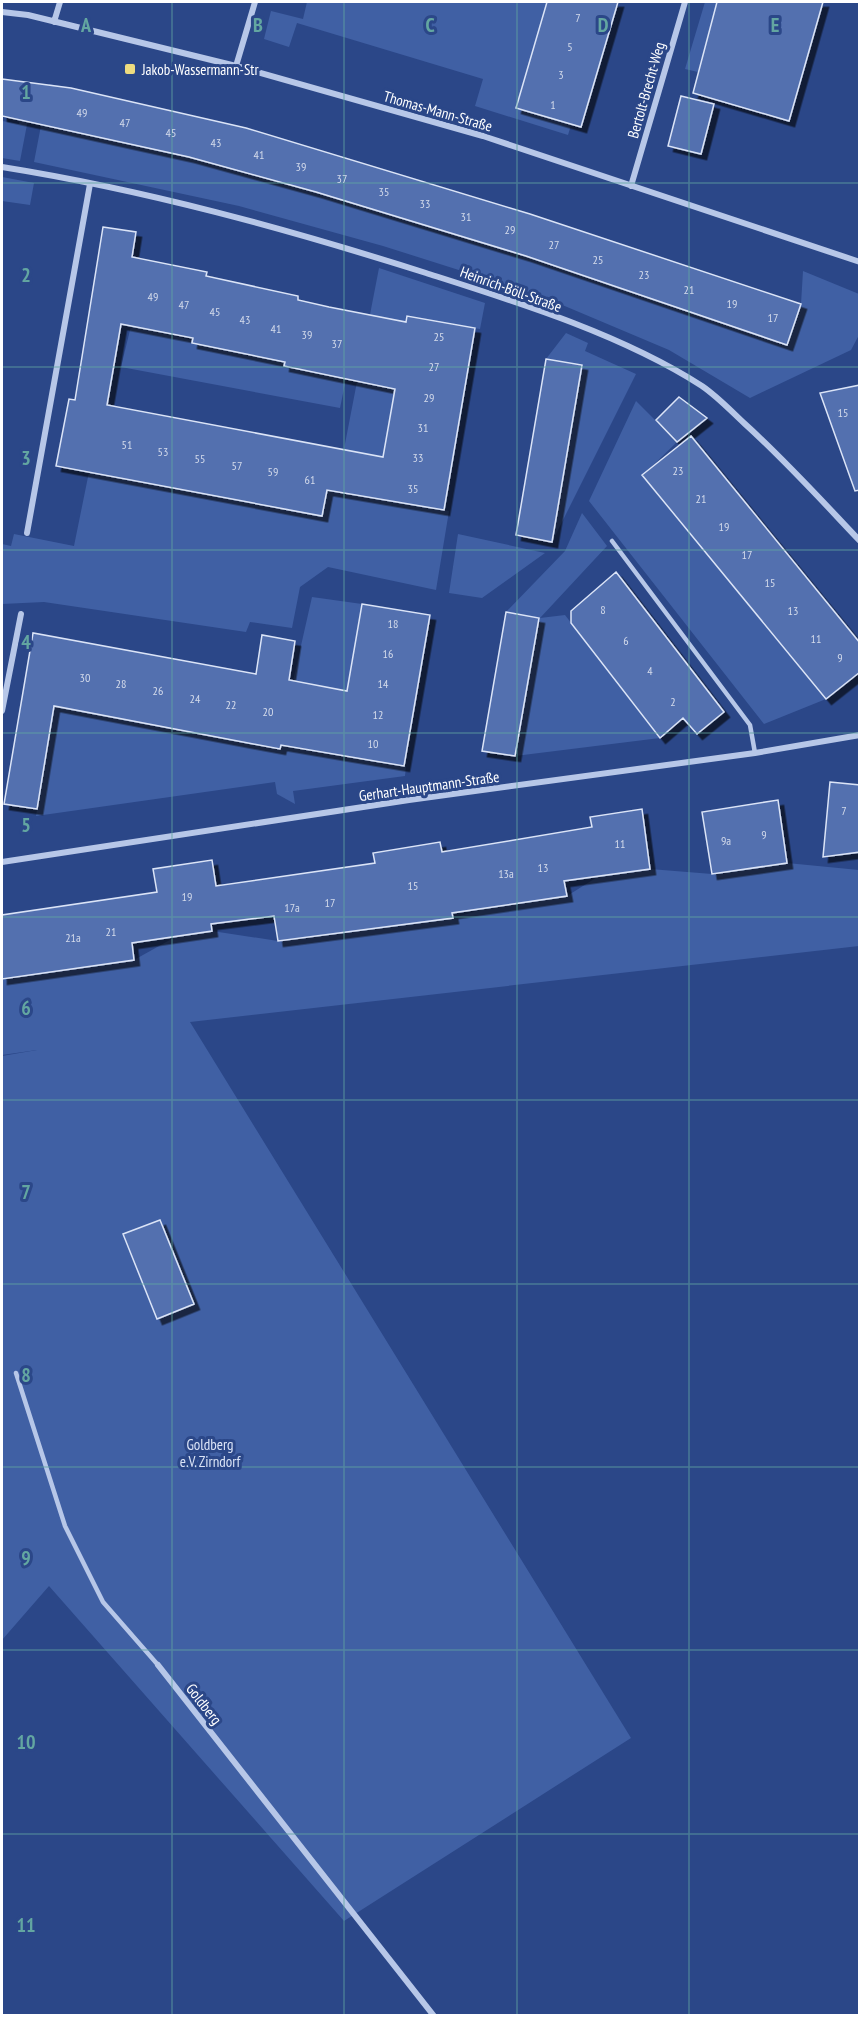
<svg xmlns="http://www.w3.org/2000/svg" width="861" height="2017" viewBox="0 0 861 2017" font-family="'PT Sans Narrow',sans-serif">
<defs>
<filter id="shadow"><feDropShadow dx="5.5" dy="5.5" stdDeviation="0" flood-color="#0009"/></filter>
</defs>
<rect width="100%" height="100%" fill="#2b4788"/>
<path fill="#4060a4" d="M307 2H547L516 108 571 125 568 135 475 106 483 79 297 23 289 47 264 39 271 11 303 19Z
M705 2H717L698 72 685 69Z
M25 82 35 83 20 161 2 158V121L19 124Z
M49 84 65 87 57 127 189 157 399 216 526 256 786 345 801 304 803 271 859 294V335L851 350 750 398 669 350 541 296 383 246 239 206 34 162Z
M2 177 34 183 30 205 2 201Z
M379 268 485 303 480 329 408 317 376 498 449 511 436 590 328 567 300 587 292 628 250 622 246 632 44 602 2 604V544L11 546 14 534 74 546 89 472 344 449Z
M131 326 285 362 284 366 346 379 340 408 121 367Z
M566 333 588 343 585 351 636 374 552 542 582 366 546 359Z
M636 401 677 442 642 476 826 699 764 724 589 501Z
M582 513 607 546 540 618 565 615 660 738 515 756 539 618 506 612 565 551Z
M458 534 545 553 482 598 449 593Z
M312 597 362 604 336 754 406 766 405 776 293 791 295 804 277 794 275 782 36 816 54 707 97 714 293 681Z
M787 863 859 870V946L190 1022 631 1738 344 1921 49 1586 2 1640V1056L37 1050 2 1055V979L134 960 177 936 212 931 278 941 453 918 491 907 567 896 599 876 650 869 712 874Z"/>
<path fill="#5370af" stroke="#dbe4f7" stroke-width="1.5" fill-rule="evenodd" filter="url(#shadow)" d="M547 2H618L581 127 516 108Z
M717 2H823L789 121 693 93Z
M2 79 71 88 246 128 530 214 801 304 787 345 526 256 316 192 189 157 2 116Z
M681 96 714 104 701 154 668 146Z
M103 227 136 232 132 257 207 272 206 276 298 296V300L329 307 406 322 407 316 475 328 444 510 327 490 322 516 56 466 69 399 75 400ZM121 324 193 338 192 343 285 362 284 366 395 389 383 457 107 405Z
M546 359 582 365 552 542 516 535Z
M860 385V490L855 491 820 393Z
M679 397 707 418 677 442 656 420Z
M691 436 860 643V672L826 699 642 475Z
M616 572 724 712 697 734 683 718 660 738 571 623V611Z
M362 604 430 615 404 766 281 745 280 749 54 706 37 809 4 804 33 633 256 674 262 635 295 641 289 680 347 691Z
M506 612 539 618 515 756 482 751Z
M830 782 860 785V852L823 857Z
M778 800 787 863 712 874 702 812Z
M642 809 650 869 564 881 567 896 452 913 453 918 278 941 274 916 211 924 212 931 132 943 134 960 2 979V915L157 892 153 869 212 860 216 886 375 863 373 853 440 842 442 852 592 827 590 817Z
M160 1220 194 1304 157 1319 123 1234Z"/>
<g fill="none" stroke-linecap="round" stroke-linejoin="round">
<path stroke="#b7c7e8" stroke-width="4.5" d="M612 541 750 725 755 753
M16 1373 65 1526 103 1602 158 1665"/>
<path stroke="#b7c7e8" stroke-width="6" d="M2 12 28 15 236 66 483 136 860 262
M54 22 60 2
M236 66 255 2
M2 167C146 190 287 229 426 273 517 302 621 334 702 386 718 397 731 411 745 424 786 461 822 501 860 541
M631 186 685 2
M27 533 90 184
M2 711 21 614
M2 862 409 800 755 753 860 735
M158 1665 434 2016"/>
</g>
<path fill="none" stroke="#63a6a1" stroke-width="1.5" stroke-opacity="0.55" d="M172 2V2016M344 2V2016M517 2V2016M689 2V2016M2 183H860M2 367H860M2 550H860M2 733H860M2 917H860M2 1100H860M2 1284H860M2 1467H860M2 1650H860M2 1834H860"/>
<rect fill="#eedc7f" stroke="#2b4788" stroke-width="2" x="124" y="63" width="12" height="12" rx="3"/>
<g text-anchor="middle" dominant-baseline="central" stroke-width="6" stroke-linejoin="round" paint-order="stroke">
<g font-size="12" fill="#d4dbeb">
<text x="578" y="17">7</text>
<text x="570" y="46">5</text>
<text x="561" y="74">3</text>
<text x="553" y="104">1</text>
<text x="82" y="112">49</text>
<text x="125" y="122">47</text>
<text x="171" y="132">45</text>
<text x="216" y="142">43</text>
<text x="259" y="154">41</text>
<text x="301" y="166">39</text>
<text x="342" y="178">37</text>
<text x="384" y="191">35</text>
<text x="425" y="203">33</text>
<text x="466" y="216">31</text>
<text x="510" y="229">29</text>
<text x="554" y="244">27</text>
<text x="598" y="259">25</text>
<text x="644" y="274">23</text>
<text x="689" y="289">21</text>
<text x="153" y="296">49</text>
<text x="732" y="303">19</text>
<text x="184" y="304">47</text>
<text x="215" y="311">45</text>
<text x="773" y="317">17</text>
<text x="245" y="319">43</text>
<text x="276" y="328">41</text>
<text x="307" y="334">39</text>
<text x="439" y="336">25</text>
<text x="337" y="343">37</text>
<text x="434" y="366">27</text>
<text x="429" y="397">29</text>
<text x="843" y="412">15</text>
<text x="423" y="427">31</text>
<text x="127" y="444">51</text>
<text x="163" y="451">53</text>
<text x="418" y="457">33</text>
<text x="200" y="458">55</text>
<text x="237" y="465">57</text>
<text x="678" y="470">23</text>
<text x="273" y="471">59</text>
<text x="310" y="479">61</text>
<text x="413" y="488">35</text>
<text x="701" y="498">21</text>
<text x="724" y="526">19</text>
<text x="747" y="554">17</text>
<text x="770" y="582">15</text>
<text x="603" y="609">8</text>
<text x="793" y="610">13</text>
<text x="393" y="623">18</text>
<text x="816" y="638">11</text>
<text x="626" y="640">6</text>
<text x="388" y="653">16</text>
<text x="840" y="657">9</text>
<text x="650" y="670">4</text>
<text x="85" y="677">30</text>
<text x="121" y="683">28</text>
<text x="383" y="683">14</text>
<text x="158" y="690">26</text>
<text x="195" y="698">24</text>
<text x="673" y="701">2</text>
<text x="231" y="704">22</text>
<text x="268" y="711">20</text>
<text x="378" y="714">12</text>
<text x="373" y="743">10</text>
<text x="844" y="810">7</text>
<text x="764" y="834">9</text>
<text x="726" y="840">9a</text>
<text x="620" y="843">11</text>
<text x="543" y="867">13</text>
<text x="506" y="873">13a</text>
<text x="413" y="885">15</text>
<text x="187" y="896">19</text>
<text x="330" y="902">17</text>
<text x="292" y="907">17a</text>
<text x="111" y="931">21</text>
<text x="73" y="937">21a</text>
</g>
<g font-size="15" fill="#fff" stroke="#2b4788" text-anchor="start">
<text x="142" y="69">Jakob-Wassermann-Str</text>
</g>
<g font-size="15" fill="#fff" stroke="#2b4788">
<text transform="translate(646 90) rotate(-74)">Bertolt-Brecht-Weg</text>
<text transform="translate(438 111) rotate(16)">Thomas-Mann-Straße</text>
<text transform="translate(511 289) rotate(20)">Heinrich-Böll-Straße</text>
<text transform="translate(429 786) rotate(-8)">Gerhart-Hauptmann-Straße</text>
<text transform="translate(204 1704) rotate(52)">Goldberg</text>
</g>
<g font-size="15" fill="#dbe4f7" stroke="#2b4788">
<text x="210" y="1444">Goldberg<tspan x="210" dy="17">e.V. Zirndorf</tspan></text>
</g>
</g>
<g font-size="20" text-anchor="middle" font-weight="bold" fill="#63a6a1" stroke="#2b4788" stroke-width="6" stroke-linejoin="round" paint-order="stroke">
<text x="86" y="32">A</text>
<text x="258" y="32">B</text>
<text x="430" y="32">C</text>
<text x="603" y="32">D</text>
<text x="775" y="32">E</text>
<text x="26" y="99">1</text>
<text x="26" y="282">2</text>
<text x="26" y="465">3</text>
<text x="26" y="649">4</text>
<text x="26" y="832">5</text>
<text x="26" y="1015">6</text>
<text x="26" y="1199">7</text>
<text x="26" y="1382">8</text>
<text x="26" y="1565">9</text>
<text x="26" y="1749">10</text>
<text x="26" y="1932">11</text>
</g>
<rect width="861" height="2017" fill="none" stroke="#ffffff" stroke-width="6"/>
</svg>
